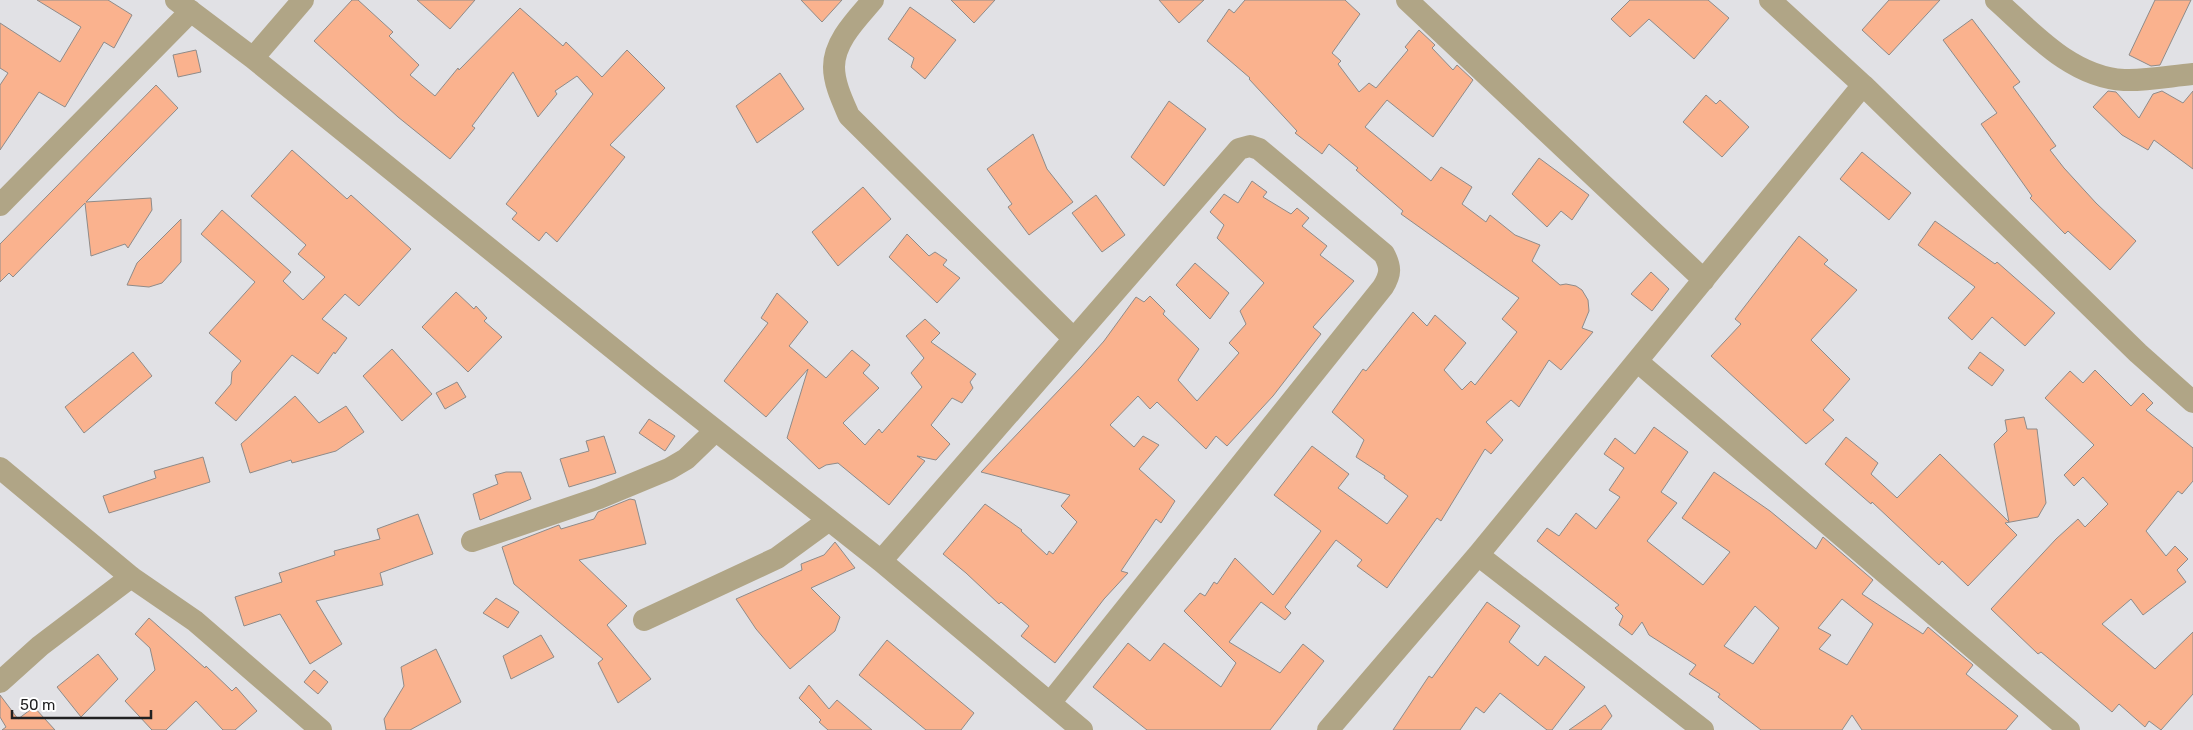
<svg xmlns="http://www.w3.org/2000/svg" width="2193" height="730" viewBox="0 0 2193 730" font-family="Rubik,sans-serif">
<rect width="100%" height="100%" fill="#e1e1e5"/>
<path fill="#fab28e" stroke="#8f8b89" fill-rule="evenodd" d="M37 0H108L132 15 114 48 104 42 65 107 39 92 0 150V85L8 73 0 68V23L60 62 81 27Z
M352 0H358L393 32 389 36 419 65 410 75 435 96 458 68 459 70 520 8 563 46 566 42 602 77 627 50 665 88 610 145 625 157 557 242 546 232 539 241 512 219 517 213 506 204 593 94 577 76 555 91 557 94 538 117 513 72 472 126 475 128 450 159 398 117 314 41Z
M417 0H475L450 29Z
M801 0H842L822 22Z
M951 0H995L974 23Z
M1159 0H1204L1179 23Z
M1245 0H1345L1360 14 1332 53 1341 61 1338 64 1359 92 1369 83 1376 88 1408 50 1405 47 1419 30 1435 45 1432 48 1453 70 1457 65 1473 80 1433 137 1387 100 1365 127 1431 181 1441 167 1472 187 1462 204 1486 222 1490 215 1515 235 1540 245 1532 261 1560 285 1566 284 1576 286 1582 290 1588 300 1589 311 1582 328 1593 332 1561 370 1549 360 1519 407 1511 400 1486 422 1503 440 1491 454 1485 449 1441 521 1437 518 1387 588 1357 566 1362 560 1336 540 1285 607 1291 613 1285 620 1261 602 1229 642 1280 673 1303 644 1324 661 1270 730H1147L1093 687 1128 643 1150 661 1164 643 1221 687 1236 663 1184 611 1200 593 1205 596 1214 582 1217 584 1235 558 1273 595 1321 531 1274 495 1312 446 1349 474 1338 488 1387 524 1408 496 1384 478 1385 476 1356 457 1364 440 1332 412 1363 369 1366 371 1413 312 1427 326 1435 315 1466 343 1444 370 1462 390 1471 381 1475 385 1517 332 1502 319 1519 298 1401 214 1403 211 1356 170 1358 168 1329 144 1322 154 1295 133 1297 131 1249 79 1250 78 1207 41 1229 9 1234 13Z
M1630 0H1708L1729 18 1694 59 1649 19 1630 37 1611 19Z
M1889 0H1940L1889 55 1862 30Z
M2155 0H2191L2160 65 2151 66 2129 55Z
M910 7 956 40 925 79 911 67 914 58 888 39Z
M1972 19 2020 82 2013 87 2056 146 2050 150 2064 168 2096 203 2136 241 2110 270 2068 231 2065 234 2030 198 2032 196 1981 124 1997 113 1943 40Z
M196 50 201 72 178 77 173 55Z
M780 73 804 109 757 143 736 106Z
M156 85 178 108 86 202 151 198 152 210 128 248 125 244 91 256 85 203 13 277 9 273 0 282V244Z
M2108 91 2116 92 2139 118 2153 94 2162 91 2183 103 2193 91V169L2154 140 2148 150 2122 135 2093 107Z
M1706 95 1716 104 1720 100 1749 127 1722 157 1683 122Z
M1169 101 1206 129 1164 186 1131 157Z
M1033 134 1047 169 1073 202 1029 235 1008 207 1012 204 987 169Z
M292 150 347 199 351 195 411 249 359 306 345 294 322 319 347 338 335 354 334 352 318 374 292 355 236 421 215 403 231 384 232 372 241 361 209 333 255 282 201 234 222 210 291 272 283 281 303 300 325 277 298 254 306 245 251 196Z
M1862 152 1911 193 1889 220 1840 179Z
M1539 158 1589 195 1572 220 1561 211 1547 227 1512 194Z
M1252 181 1267 192 1263 197 1291 214 1297 208 1309 218 1302 226 1327 246 1320 255 1354 281 1313 327 1321 334 1273 396 1227 446 1216 436 1206 449 1157 402 1150 409 1138 396 1110 425 1134 447 1143 436 1159 445 1139 469 1175 501 1161 523 1156 519 1121 571 1128 573 1104 599 1055 663 1021 636 1029 626 1001 602 999 604 966 573 943 554 985 504 1022 530 1021 531 1047 555 1049 551 1053 554 1077 522 1061 506 1070 495 981 472 1081 367 1104 341 1136 297 1144 302 1150 296 1165 311 1163 314 1199 349 1178 380 1197 401 1239 353 1229 343 1246 324 1240 311 1264 283 1217 238 1224 225 1210 212 1224 194 1238 203Z
M863 187 891 219 838 266 812 232Z
M1096 195 1125 235 1102 252 1072 213Z
M181 219V262L162 283 149 287 127 285 137 263Z
M1935 221 1995 264 1997 262 2055 313 2025 346 1992 317 1972 340 1948 318 1975 287 1918 245Z
M907 234 929 256 935 252 947 260 943 265 960 278 937 303 889 257Z
M1799 236 1828 260 1824 264 1857 290 1811 340 1850 379 1823 410 1834 420 1806 444 1711 356 1741 324 1735 319Z
M1195 263 1229 293 1210 319 1176 285Z
M1651 272 1669 289 1652 311 1631 294Z
M456 292 474 309 476 306 487 318 484 321 502 337 468 372 422 327Z
M777 293 808 322 789 346 826 378 852 350 870 365 863 373 879 388 843 423 865 445 879 429 882 433 922 387 911 373 924 358 906 336 925 319 940 333 931 342 976 374 970 382 973 388 962 403 952 398 931 425 950 444 936 460 917 456 925 461 889 505 838 463 826 465 819 469 787 438 808 369 766 417 724 381 768 323 761 318Z
M392 349 432 394 402 421 363 376Z
M133 352 152 376 84 433 65 407Z
M1980 352 2004 370 1992 386 1968 368Z
M2095 370 2131 406 2143 393 2153 403 2146 410 2193 448V481L2182 494 2178 491 2146 531 2166 556 2175 546 2188 559 2177 570 2186 582 2143 615 2131 599 2102 624 2155 669 2193 632V694L2161 730 2149 721 2145 727 2119 704 2112 712 2041 652 2038 654 1991 609 2056 539 2078 519 2085 527 2108 504 2083 477 2074 486 2064 475 2094 445 2045 398 2070 371 2083 383Z
M457 382 466 397 445 409 436 393Z
M295 396 319 423 346 406 364 432 336 451 292 463 291 460 250 473 241 444Z
M2024 417 2027 429H2037L2046 503 2038 517 2005 523 2017 535 1968 586 1942 561 1939 565 1872 502 1871 504 1825 464 1846 437 1878 463 1871 474 1897 498 1940 454 2009 522 1994 444 2007 431 2005 420Z
M649 419 675 436 665 451 639 433Z
M1654 427 1688 452 1661 492 1677 503 1647 541 1703 585 1730 552 1682 518 1714 472 1770 511 1816 549 1823 537 1873 580 1862 594 1923 634 1928 627 1973 665 1966 674 2018 716 2006 730H1862L1852 715 1842 730H1761L1718 697 1720 694 1689 674 1696 665 1649 635 1642 622 1632 635 1619 625 1623 616 1615 608 1619 605 1537 541 1547 528 1559 536 1576 513 1596 529 1620 497 1609 490 1624 468 1604 454 1615 438 1635 454ZM1842 599 1873 624 1847 665 1819 649 1831 635 1818 628ZM1755 606 1779 628 1753 664 1724 646Z
M604 436 616 473 569 487 560 459 589 451 586 441Z
M203 457 210 482 109 513 103 496 156 478 154 471Z
M506 472H521L531 499 480 520 473 494 498 484 495 475Z
M630 499 635 500 646 544 579 560 627 606 607 625 651 679 618 703 598 663 603 659 514 584 502 547 559 525 561 529 594 519 598 512Z
M418 514 433 554 380 573 383 585 316 601 342 644 310 664 280 614 244 626 235 597 282 582 279 573 335 555 334 551 380 539 377 529Z
M835 542 855 568 811 588 840 617 835 631 790 669 756 629 736 599 802 570 801 564 824 555Z
M496 598 519 612 508 628 483 613Z
M1487 602 1520 626 1509 642 1538 666 1545 656 1585 687 1552 730H1547L1500 693 1484 713 1476 707 1460 730H1393L1429 676 1432 678Z
M149 618 205 668 206 666 232 691 236 687 257 711 235 730H223L196 701 166 730H152L125 701 155 670 150 648 135 634Z
M541 635 554 657 511 679 503 656Z
M887 640 974 713 961 730H926L859 675Z
M436 649 461 702 410 730H386L384 719 404 686 401 667Z
M98 654 118 679 81 717 57 687Z
M314 670 328 682 318 694 304 682Z
M809 685 829 709 837 700 872 730H828L819 722 821 720 799 698Z
M0 695 18 719 34 707 55 730H2L6 727 0 717Z
M1605 705 1612 716 1601 730H1569Z"/>
<g fill="none" stroke-linecap="round" stroke-linejoin="round">
<path stroke="#b0a586" stroke-width="22" d="M176 0 253 58 652 380 881 561 1082 730
M873 0C857 19 834 41 834 67 834 84 843 102 849 116L1073 338
M1407 0 1704 280
M1770 0 1863 85 2138 353 2193 402
M1996 0C2033 33 2071 77 2124 80 2146 81 2171 76 2193 74
M253 58 303 0
M0 205 191 11
M1638 362 2069 730
M0 468 131 577 195 621 321 730
M472 541 599 498 669 469 686 459 715 431
M1478 555 1703 730
M881 561 1239 149 1250 146 1259 149 1384 254C1391 267 1391 274 1383 287L1050 703
M644 620 777 558 829 520
M0 682 40 646 131 577
M1328 730 1478 555 1863 85"/>
</g>
<path d="M12 710v8h139v-8" fill="none" stroke="#212122" stroke-width="2.5"/>
<text x="20" y="710" font-size="15" fill="#212122" stroke="#ffffff" stroke-width="4" paint-order="stroke">50 m</text>
</svg>
